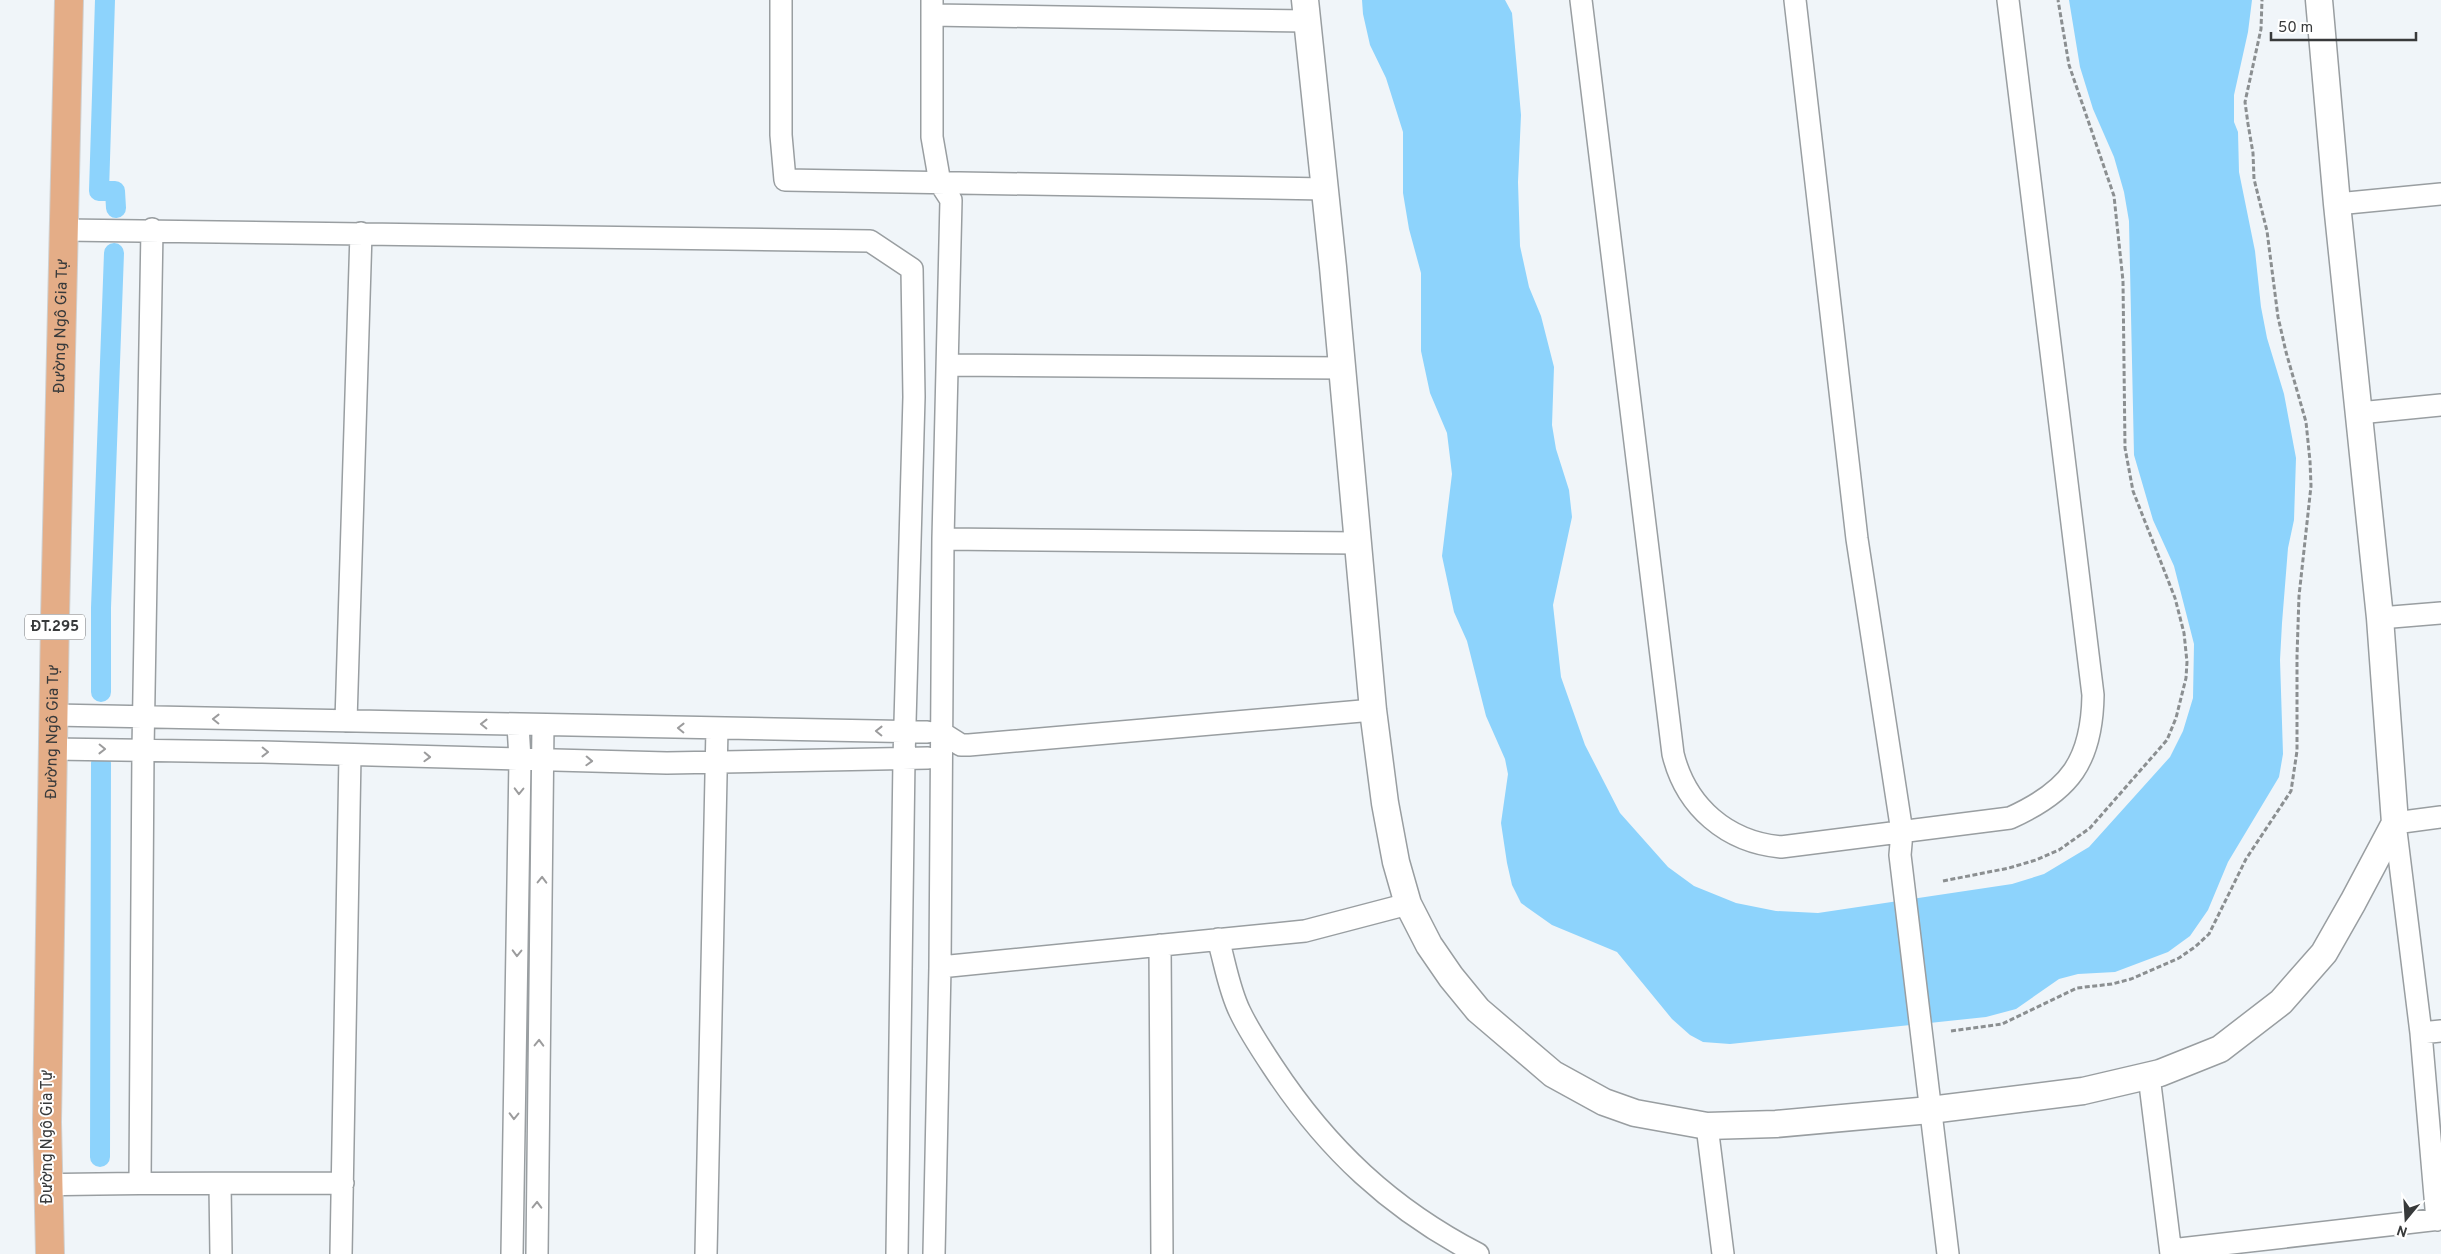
<svg xmlns="http://www.w3.org/2000/svg" width="2441" height="1254" viewBox="0 0 2441 1254" font-family="Overpass,sans-serif">
<rect width="100%" height="100%" fill="#f0f5f9"/>
<path fill="#8dd3fc" d="M1362 0H1505L1512 13 1521 115 1518 182 1520 246 1529 287 1541 316 1554 367 1552 425 1556 449 1569 490 1572 517 1553 605 1561 677 1585 745 1620 813 1668 867 1694 886 1736 903 1776 911 1818 913 2012 884 2044 874 2089 847 2170 757 2183 731 2193 698 2194 644 2174 566 2153 520 2134 455 2129 221 2124 192 2114 157 2093 109 2080 67 2069 0H2252L2248 32 2234 95V122L2238 132 2239 172 2255 251 2261 307 2267 338 2284 394 2296 458 2294 520 2288 548 2282 623 2280 660 2283 754 2279 777 2228 862 2208 910 2190 936 2168 952 2115 972 2078 974 2059 979 2016 1009 1986 1017 1730 1044 1703 1042 1690 1035 1672 1019 1617 952 1552 925 1521 903 1512 885 1507 863 1501 823 1508 774 1505 759 1486 716 1467 641 1454 612 1442 556 1452 474 1447 433 1430 393 1421 351V273L1409 229 1403 193V132L1386 78 1370 45 1363 14Z"/>
<g fill="none" stroke-linecap="round" stroke-linejoin="round">
<path stroke="#8dd3fc" stroke-width="20" d="M105 0 99 191H115L116 208
M101 692V608L114 253
M100 1157 101 763"/>
<g stroke="#999ea1" stroke-width="24">
<path id="minor" d="M781 0V135L785 180 1325 189
M932 0V137L940 183 951 200 943 539 940 967 934 1254
M1581 0 1673 754C1686 807 1727 842 1781 847L2010 818C2070 791 2092 761 2093 695L2008 0
M1795 0 1857 539 1902 832 1900 855 1948 1254
M932 15 1307 21
M2337 204 2441 194
M64 230 870 241 912 269 914 397 904 759 897 1254
M948 365 1342 368
M2359 413 2441 405
M943 539 1358 543
M2380 618 2441 613
M54 715 927 732
M346 721 361 233
M942 733 961 745H969L1373 710
M53 749 262 752 667 763 928 758
M1218 939C1225 963 1229 990 1240 1012 1249 1031 1261 1049 1273 1067 1327 1149 1391 1209 1478 1254
M1160 945 1162 1254
M940 967 1305 931 1408 904
M2421 1033 2441 1031
M2149 1076 2171 1254
M1707 1126 1723 1254
M140 1182 143 750 152 229
M220 1184 221 1254
M48 1185C146 1182 244 1184 343 1183
M2437 1220 2421 1033 2395 823 2441 817
M2171 1250 2441 1219
M341 1254 350 755
M512 1254 520 759 518 725
M537 1254 543 725
M706 1254 717 728"/>
</g>
<g stroke="#999ea1" stroke-width="29">
<path id="tertiary" d="M1305 0 1333 267 1373 710 1385 803 1396 862 1408 904 1429 945 1451 977 1478 1010 1553 1074 1604 1102 1635 1113 1707 1126 1776 1124 1930 1110 2083 1091 2160 1073 2220 1049 2281 1002 2324 953 2353 902 2395 823 2380 618 2337 204 2319 0"/>
</g>
<g stroke="#cfd0d0" stroke-width="30">
<g id="primary">
<path id="s1" d="M50 1254 47 1122 55 617 69 0"/>
</g>
</g>
<path stroke="#8b8f91" stroke-width="3" stroke-dasharray="5 2.5" stroke-linecap="butt" d="M1943 881 2009 868 2036 860 2059 850 2090 828 2167 740 2176 718 2186 678 2187 662 2184 633 2175 598 2133 491 2125 448 2123 281 2114 196 2069 65 2058 0
M1951 1031 2002 1024 2077 988 2112 984 2131 979 2179 958 2195 947 2209 934 2246 859 2291 791 2297 751V656L2299 596 2311 486 2310 461 2306 422 2286 352 2278 317 2267 231 2254 179 2253 153 2248 124 2245 102 2261 29 2262 0"/>
<use href="#minor" stroke="#fff" stroke-width="21"/>
<use href="#tertiary" stroke="#fff" stroke-width="26"/>
<use href="#primary" stroke="#e4ad87" stroke-width="28"/>
</g>
<defs><path id="oneway-chevron" d="M-2-3.5L2.5 0L-2 3.5" fill="none" stroke-width="1.6" stroke-linecap="round" stroke-linejoin="round" transform="scale(1.25)"/></defs>
<g stroke="#9c9c9d">
<use href="#oneway-chevron" transform="translate(216 719) rotate(-179)"/>
<use href="#oneway-chevron" transform="translate(484 724) rotate(-179)"/>
<use href="#oneway-chevron" transform="translate(681 728) rotate(-179)"/>
<use href="#oneway-chevron" transform="translate(879 731) rotate(-179)"/>
<use href="#oneway-chevron" transform="translate(102 749) rotate(1)"/>
<use href="#oneway-chevron" transform="translate(265 752) rotate(1)"/>
<use href="#oneway-chevron" transform="translate(427 757) rotate(2)"/>
<use href="#oneway-chevron" transform="translate(589 761) rotate(2)"/>
<use href="#oneway-chevron" transform="translate(519 791) rotate(91)"/>
<use href="#oneway-chevron" transform="translate(542 880) rotate(-89)"/>
<use href="#oneway-chevron" transform="translate(517 953) rotate(91)"/>
<use href="#oneway-chevron" transform="translate(539 1043) rotate(-89)"/>
<use href="#oneway-chevron" transform="translate(514 1116) rotate(91)"/>
<use href="#oneway-chevron" transform="translate(537 1205) rotate(-89)"/>
</g>
<g text-anchor="middle" dominant-baseline="central" stroke-width="4" stroke-linejoin="round" paint-order="stroke">
<rect fill="#fff" stroke="#747576" stroke-width="1" x="25" y="614.5" width="60" height="25" rx="4"/>
<g font-size="15" font-weight="bold" fill="#383a3b">
<text x="55" y="627">ĐT.295</text>
</g>
<g font-size="16" fill="#383a3b" stroke="#fff">
<text stroke="none"><textPath href="#s1" startOffset="928">Đường Ngô Gia Tự</textPath></text>
<text stroke="none"><textPath href="#s1" startOffset="522">Đường Ngô Gia Tự</textPath></text>
<text transform="translate(48 1137) rotate(-90)">Đường Ngô Gia Tự</text>
</g>
</g>
<g transform="translate(2406 1219) rotate(198)" stroke="#ffffff" stroke-width="4" paint-order="stroke">
<path d="M0-4L9 19L0 12L-9 19Z" fill="#383a3b"/>
<text y="-8" font-size="14" font-weight="bold" text-anchor="middle" fill="#383a3b">N</text>
</g>
<path d="M2271 32v8h145v-8" fill="none" stroke="#383a3b" stroke-width="2.5"/>
<text x="2278" y="32" font-size="15" fill="#383a3b" stroke="#ffffff" stroke-width="4" paint-order="stroke">50 m</text>
</svg>
